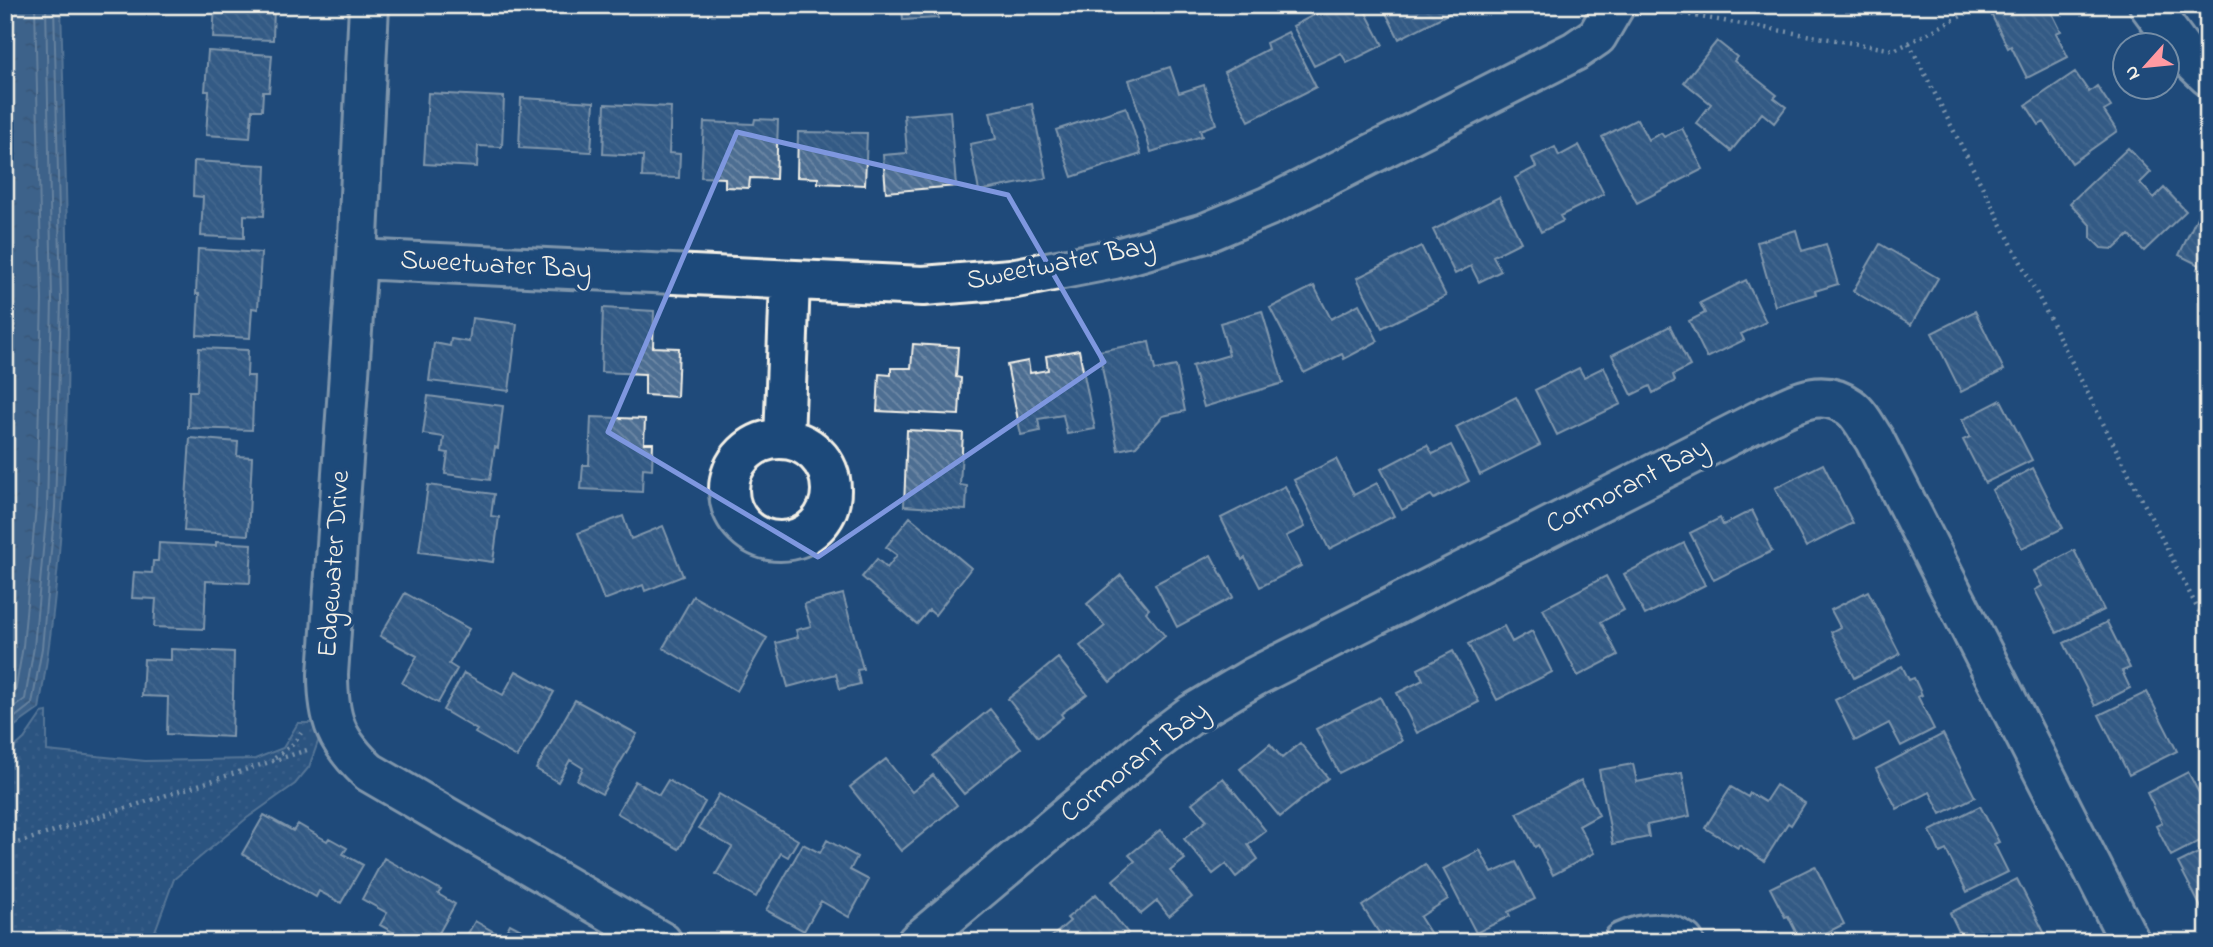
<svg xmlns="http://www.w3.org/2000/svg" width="2213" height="947" viewBox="0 0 2213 947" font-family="'Indie Flower',sans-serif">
<defs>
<pattern id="grass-dots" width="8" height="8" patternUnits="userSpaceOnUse" patternTransform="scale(1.75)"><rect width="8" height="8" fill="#3a5f88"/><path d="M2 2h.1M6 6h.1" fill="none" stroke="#577699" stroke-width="1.8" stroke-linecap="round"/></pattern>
<pattern id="water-ripples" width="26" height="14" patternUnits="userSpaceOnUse" patternTransform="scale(1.75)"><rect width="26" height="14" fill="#627e9d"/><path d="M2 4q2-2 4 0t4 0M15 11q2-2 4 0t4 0" fill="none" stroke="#58687a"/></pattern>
<pattern id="building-back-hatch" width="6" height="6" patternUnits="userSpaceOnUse" patternTransform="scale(1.75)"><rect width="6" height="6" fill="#4d6e92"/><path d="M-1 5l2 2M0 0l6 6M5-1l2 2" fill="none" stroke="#708aa6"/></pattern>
</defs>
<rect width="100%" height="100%" fill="#1f4a7a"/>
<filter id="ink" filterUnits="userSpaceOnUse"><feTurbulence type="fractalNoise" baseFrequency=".0143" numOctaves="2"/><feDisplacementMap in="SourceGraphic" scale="14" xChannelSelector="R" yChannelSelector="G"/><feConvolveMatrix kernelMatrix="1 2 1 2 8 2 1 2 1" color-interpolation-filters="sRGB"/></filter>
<g filter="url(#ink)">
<path fill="url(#grass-dots)" stroke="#97a8b8" stroke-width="2" d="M47 712V751L145 761 255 759 283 748 298 723H313L319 739 309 767 295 784 247 818 174 879 151 942H110L103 938 57 931 30 935 14 942H5V756L24 739 42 713Z"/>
<path fill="url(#water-ripples)" stroke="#9cacbb" stroke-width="2" d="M5 5H61C67 239 80 478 39 709L5 733Z
M57 931 103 938 110 942H14L30 935Z"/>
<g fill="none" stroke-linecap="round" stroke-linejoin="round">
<path stroke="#bac3ca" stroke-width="2" d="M5 701 15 693 23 646 36 507 42 300 35 5
M5 714 25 699 34 647 47 508 52 300 46 5
M5 725 32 704 42 648 55 508 61 300 54 5"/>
</g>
<path fill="url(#building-back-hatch)" stroke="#f4f1e8" stroke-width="2" d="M215 5H274L273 40 213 38Z
M902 5H937L938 18 903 20Z
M1333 5H1362L1383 45 1347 63 1341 53 1314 66 1293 26Z
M1382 5H1465L1399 39Z
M2008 5H2048L2061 31 2056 33 2068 57 2027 78 2011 46 2008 48 1991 14Z
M1288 32 1316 87 1249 121 1224 72 1268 49 1266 43Z
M1717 41 1737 57 1734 61 1777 95 1774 98 1786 107 1774 123 1762 113 1731 151 1696 123 1711 104 1684 82Z
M208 51 272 55 269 92H263L262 110H252L250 138 206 135 209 91H205Z
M1170 67 1179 93 1204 85 1216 124 1200 130 1202 136 1151 152 1129 80Z
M2075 72 2089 92 2097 86 2111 107 2104 111 2117 131 2072 163 2044 122 2039 125 2026 105Z
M428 93 504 97 502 147 478 146 477 167 424 164Z
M521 98 594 102 591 152 519 148Z
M605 104 671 107 669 153 680 154 679 178 642 177 643 156 603 154Z
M1032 104 1047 178 979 191 970 144 996 139 990 112Z
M1126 107 1141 154 1072 177 1056 130Z
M950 111 956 186 886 192 883 155 907 153 904 115Z
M755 119 778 120 776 179 750 178 749 188 725 187V178L701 177 704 122 754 124Z
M1637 119 1648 140 1661 133 1664 137 1682 128 1703 169 1637 203 1602 137Z
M798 132 867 133 865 185 818 183V178L797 177Z
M1579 145 1604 194 1560 216 1563 221 1541 232 1515 178 1536 167 1532 158 1555 147 1559 156Z
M2128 148 2151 172 2140 183 2154 198 2164 188 2186 211 2144 251 2129 235 2114 249 2101 248 2091 238V226L2070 203Z
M194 161 266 165 264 216 244 215V238L201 236 203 197 193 196Z
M1499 197 1521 242 1493 256 1501 271 1479 282 1471 266 1455 274 1433 230Z
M2198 215 2208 220V274L2197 269 2199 265 2179 255Z
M1796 230 1802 251 1826 244 1838 284 1815 291 1816 294 1775 306 1757 242Z
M1880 244 1938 278 1911 325 1853 291Z
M1421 246 1446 296 1382 328 1357 278Z
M198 249 261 253 258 309 252 308 250 338 197 335 199 294H196Z
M1746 280 1766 322 1741 334 1744 340 1707 358 1689 321 1705 313 1700 303Z
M1314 286 1331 319 1359 304 1378 341 1344 359 1342 354 1304 373 1270 308Z
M603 308 654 311 653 347 679 348 677 397 645 395V374L601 372Z
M1262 311 1283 383 1204 407 1192 366 1229 355 1220 323Z
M1975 311 2004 370 1961 392 1932 333Z
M472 318 517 324 509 391 429 381 434 343 450 346 451 339 469 342Z
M1670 326 1690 366 1673 375 1675 381 1653 393 1650 386 1632 395 1612 355Z
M1149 342 1155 370 1176 366 1185 411 1163 416 1136 446 1118 450 1099 351Z
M913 344 958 347 956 377 961 378 959 415 877 411 879 374 891 375V368H911Z
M199 348 248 350 247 376H254L252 430 188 428 189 391H197Z
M1079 350 1095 429 1067 434 1063 415 1038 419 1040 431 1021 435 1007 365 1028 361 1030 373 1048 370 1046 356Z
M1604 367 1621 404 1557 435 1535 390 1579 368 1584 377Z
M428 396 503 406 498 448 495 447 490 480 445 474 448 453 442 452 444 437 423 434Z
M1516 397 1540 445 1480 475 1456 427Z
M2001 400 2032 460 1985 483 1963 440 1970 437 1962 420Z
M591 417 645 419 644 443H653L652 469 643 468 642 492 581 489 583 465H589Z
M907 430 963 433 960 485 967 486 966 510 904 506Z
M190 438 238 442 237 456 252 457 248 535 184 531Z
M1427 445 1433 454 1451 445 1469 481 1434 499 1431 495 1402 510 1381 469Z
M1336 459 1354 495 1377 483 1394 516 1329 549 1294 480Z
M1823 464 1853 523 1806 547 1775 488Z
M2033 468 2063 528 2022 548 1992 490Z
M428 485 494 494 491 516 499 517 493 562 419 552Z
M1285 486 1305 527 1286 536 1301 566 1260 587 1245 558 1242 560 1221 518Z
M1752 510 1772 551 1714 580 1690 533 1720 518 1723 525Z
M623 516 631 539 663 526 683 576 645 591 643 585 604 600 578 533Z
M910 517 971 568 935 615 929 610 917 624 862 577 877 559 887 568 897 555 886 547Z
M216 542 252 544 250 583 206 581 204 629 154 627 156 599 132 598 134 572 152 573 153 561H158L159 543 216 546Z
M1684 543 1705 585 1645 615 1624 574Z
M2074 550 2104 610 2057 633 2035 590 2042 586 2034 571Z
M1211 555 1233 597 1177 627 1155 584Z
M1121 575 1149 609 1146 612 1165 636 1110 682 1080 646 1105 626 1087 604Z
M1606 576 1624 610 1601 622 1618 655 1578 676 1543 609Z
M1868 591 1900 654 1854 678 1831 632 1840 627 1831 610Z
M405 593 469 629 449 664 457 669 438 703 402 683 417 656 380 636Z
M843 594 863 669 857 670 860 684 840 689 836 674 788 687 776 643 798 637 796 630 811 626 804 604Z
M693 596 767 638 737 691 663 648Z
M2107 622 2130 668 2122 671 2130 688 2095 706 2064 643Z
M1504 626 1512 642 1532 631 1552 672 1497 700 1468 644Z
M171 649 234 652 232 737 167 734 168 697 142 696 144 659 171 660Z
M1453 651 1479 702 1417 733 1397 693 1423 680 1418 669Z
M1058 658 1087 694 1061 714 1063 717 1038 737 1008 699Z
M1902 666 1909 680 1914 678 1922 695 1918 697 1934 729 1901 746 1889 723 1855 741 1835 700Z
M516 671 554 692 517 757 475 733 477 730 443 710 464 673 503 695Z
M2147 692 2177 751 2129 775 2099 715Z
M1380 697 1402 741 1339 773 1316 729Z
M575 700 637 734 602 794 577 780 583 768 570 760 558 782 536 769Z
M990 709 1021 748 964 794 933 756Z
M1943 734 1975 797 1941 814 1930 792 1897 809 1876 769Z
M1300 743 1328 778 1280 817 1240 769 1270 744 1282 758Z
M886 759 912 792 933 775 957 805 901 851 850 787Z
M1633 764 1637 782 1682 773 1690 816 1647 825 1649 837 1613 844 1599 770Z
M2188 772 2208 810V837L2171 856 2156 826 2162 823 2147 793Z
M1223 778 1266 831 1248 845 1258 859 1236 877 1226 864 1213 874 1184 839 1207 820 1192 803Z
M668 780 705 802 679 849 617 813 635 781 659 795Z
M1581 780 1599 815 1579 826 1594 853 1553 875 1538 845 1535 847 1517 813Z
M1776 785 1805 803 1791 825 1788 823 1764 861 1739 845 1738 848 1705 828 1731 787 1748 797 1750 793 1765 802Z
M719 794 798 840 788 857 781 853 756 897 716 874 732 847 699 828Z
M1980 806 1999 842 1994 844 2008 872 1967 892 1946 850 1940 853 1930 831Z
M264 815 293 831 298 824 327 841 329 838 347 848 343 854 363 865 341 903 319 891 316 897 242 854Z
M1160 830 1185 859 1170 871 1192 897 1169 916 1157 901 1141 914 1113 880 1135 861 1129 855Z
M827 840 857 857 850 870 869 880 849 917 821 901 804 931 766 910 803 844 820 853Z
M2208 848V921L2178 863Z
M1480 850 1492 873 1516 862 1535 899 1508 912 1510 916 1476 933 1443 869Z
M384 858 441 890 438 894 455 904 434 942H411L380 925 387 913 362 899Z
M1425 864 1448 899 1420 917 1436 942H1385L1362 906Z
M1815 866 1844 924 1808 942H1801L1788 916 1785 917 1770 888Z
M2017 879 2049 942H2005L2002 937 1992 942H1964L1950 913Z
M1096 894 1128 933 1117 942H1046L1070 921 1067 918Z
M475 921 503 937 510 924 527 933 522 942H463Z"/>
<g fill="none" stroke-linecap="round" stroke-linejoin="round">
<g stroke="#f4f1e8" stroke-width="44">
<path id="street" d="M369 5 357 259 328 674C328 720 336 741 369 772L662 942
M2149 5 2185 54 2208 76
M357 259 923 286 1011 279 1114 259 1205 233 1269 206 1575 51 1597 36 1615 5
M784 439 790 281
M729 490a51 51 0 1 1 102 0a51 51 0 1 1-102 0Z
M917 942 1156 741 1192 714 1254 677 1766 417C1794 404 1820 386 1850 407 1860 414 1867 429 1874 439L2130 942
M1623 942C1643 933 1664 929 1684 942"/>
</g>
<path stroke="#f4f1e8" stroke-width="4.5" stroke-dasharray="2 5" stroke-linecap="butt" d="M1648 8 1894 50 1909 43 2208 629
M1909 43 1982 5
M275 758 293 744 301 733
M5 847 307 750"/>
<use href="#street" stroke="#1f4a7a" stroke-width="38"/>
</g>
</g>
<path d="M0 0H2213V947H0ZM737 132 1008 195 1104 362 818 557 608 432Z" fill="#1f4a7a" fill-opacity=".55" fill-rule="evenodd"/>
<path fill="none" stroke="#7e97df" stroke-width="5" stroke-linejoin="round" d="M737 132 1008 195 1104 362 818 557 608 432Z"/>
<g text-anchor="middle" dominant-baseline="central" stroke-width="7" stroke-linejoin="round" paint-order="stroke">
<g font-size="28" fill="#f4f1e8" stroke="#1f4a7a">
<text transform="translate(1061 264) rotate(-11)">Sweetwater Bay</text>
<text transform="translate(496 266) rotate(3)">Sweetwater Bay</text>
<text transform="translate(1628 487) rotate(-27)">Cormorant Bay</text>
<text transform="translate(335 564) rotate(-86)">Edgewater Drive</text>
<text transform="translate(1135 763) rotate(-38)">Cormorant Bay</text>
</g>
</g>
<rect width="2213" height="947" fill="none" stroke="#1f4a7a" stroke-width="28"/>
<rect x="14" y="14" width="2185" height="919" fill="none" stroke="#f4f1e8" stroke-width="2.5" filter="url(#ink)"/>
<g transform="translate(2146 66) rotate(243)"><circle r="33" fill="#1f4a7a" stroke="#748da6" stroke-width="2"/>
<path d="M0-5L12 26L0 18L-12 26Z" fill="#ff9aa2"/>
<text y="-10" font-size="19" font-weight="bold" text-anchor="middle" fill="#f4f1e8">N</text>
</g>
</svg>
